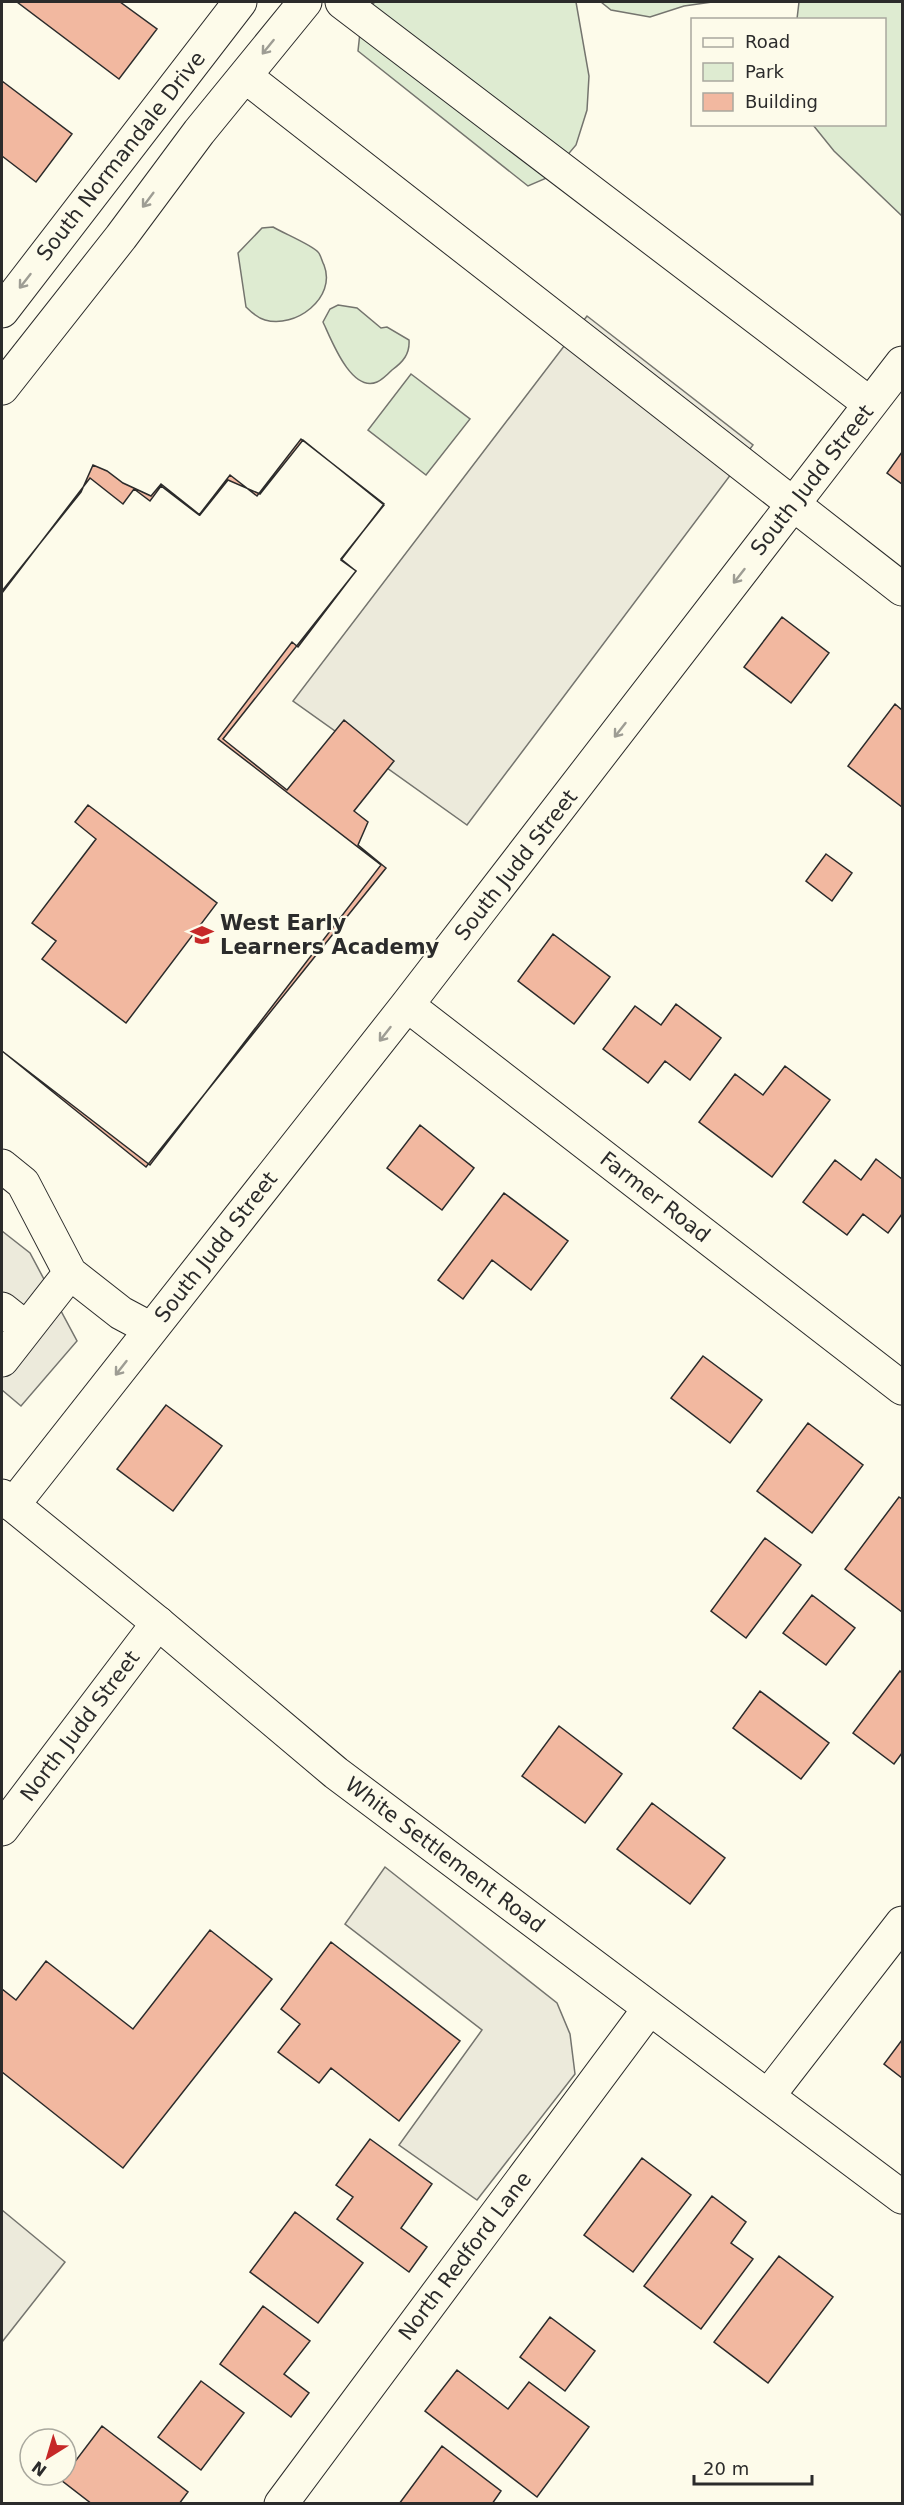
<svg xmlns="http://www.w3.org/2000/svg" width="904" height="2505" viewBox="0 0 904 2505" font-family="'DejaVu Sans',sans-serif">
<rect width="100%" height="100%" fill="#fdfbea"/>
<path fill="#deebd1" stroke="#74746e" stroke-width="1.5" d="M375 2H576L589 76 587 110 576 145 549 177 528 186 358 51 362 14Z
M601 2H712L684 6 650 17 611 10Z
M799 2H902V216L834 151 813 125 884 124V20L797 19Z
M273 227C283 233 312 245 318 252 321 255 322 262 324 265 337 298 295 329 265 320 258 318 251 312 246 307L238 253 262 228Z
M338 305 357 308 381 328 387 327 409 340C410 354 403 362 392 370 388 374 382 380 377 382 351 393 331 339 323 322L330 309Z
M411 374 470 419 426 475 368 430Z"/>
<path fill="#eceadb" stroke="#74746e" stroke-width="1.5" d="M587 316 753 445 467 825 293 701Z
M2 1231 30 1253 77 1341 21 1406 2 1390Z
M385 1867 557 2003 570 2034 575 2074 477 2200 399 2145 482 2030 345 1924Z
M2 2210 65 2262 2 2342Z"/>
<path fill="#f2b8a0" stroke="#2b2b2b" stroke-width="1.5" fill-rule="evenodd" d="M17 2H120L157 29 119 79Z
M2 81 72 134 36 182 2 156Z
M301 439 384 504 341 560 356 571 298 647 292 642 218 739 381 865 150 1165 2 1051V593L90 478 123 504 134 489 150 501 161 486 199 515 230 475 257 496ZM88 805 217 903 126 1023 42 959 56 941 32 923 96 839 75 822Z
M303 440 384 505 341 559 356 571 223 739 287 790 344 720 394 761 354 811 368 822 358 845 386 868 146 1167 2 1051V591L81 492 93 465 107 471 123 483 151 496 161 484 200 515 228 480 260 494Z
M902 452V484L887 473Z
M782 617 829 653 791 703 744 667Z
M895 704 902 710V807L848 766Z
M826 854 852 873 832 901 806 881Z
M553 934 610 977 574 1024 518 981Z
M676 1004 721 1038 690 1080 665 1061 648 1083 603 1049 635 1006 661 1025Z
M785 1066 830 1100 772 1177 699 1122 735 1074 763 1095Z
M420 1125 474 1168 442 1210 387 1168Z
M876 1159 902 1179V1214L888 1233 863 1214 847 1235 803 1202 835 1160 861 1180Z
M504 1193 568 1241 531 1290 492 1260 463 1299 438 1280Z
M703 1356 762 1400 730 1443 671 1398Z
M166 1405 222 1446 173 1511 117 1469Z
M808 1423 863 1465 812 1533 757 1491Z
M899 1497 902 1499V1612L845 1569Z
M765 1538 801 1565 746 1638 711 1611Z
M812 1595 855 1628 826 1665 783 1633Z
M900 1671 902 1673V1753L894 1764 853 1733Z
M760 1691 829 1743 801 1779 733 1728Z
M559 1726 622 1774 585 1823 522 1776Z
M652 1803 725 1858 690 1904 617 1849Z
M210 1930 272 1979 123 2168 2 2072V1989L16 2000 46 1961 133 2029Z
M331 1942 460 2041 399 2121 331 2068 319 2083 278 2052 300 2024 281 2009Z
M902 2040V2078L884 2064Z
M370 2139 432 2184 401 2228 427 2247 409 2272 337 2219 353 2197 336 2185Z
M642 2158 691 2195 633 2272 584 2235Z
M712 2196 746 2222 731 2243 753 2259 701 2329 644 2286Z
M295 2212 363 2263 318 2323 250 2272Z
M779 2256 833 2297 768 2383 714 2342Z
M263 2306 310 2341 284 2374 309 2393 291 2417 220 2364Z
M550 2317 595 2351 565 2391 520 2357Z
M457 2370 508 2409 529 2382 589 2427 537 2497 425 2411Z
M201 2381 244 2413 201 2470 158 2437Z
M102 2426 188 2492 179 2504H92L61 2480Z
M442 2446 501 2491 492 2504H399Z"/>
<g fill="none" stroke-linecap="round" stroke-linejoin="round">
<g stroke="#2b2b2b" stroke-width="35">
<path id="minor" d="M342 2 870 404
M245 76 902 589
M2 311 240 2
M2 388 121 237 199 132 305 2
M407 1005 902 1388
M2 1166 23 1183 70 1273 121 1313 151 1329
M2 1309 26 1328
M2 1360 70 1273
M13 1505 407 1005 902 363
M2 1829 158 1623
M768 2096 902 1923
M281 2504 649 2009"/>
</g>
<g stroke="#2b2b2b" stroke-width="35">
<path id="major" d="M2 1496 158 1623 336 1773 902 2197"/>
</g>
<use href="#minor" stroke="#fdfbea" stroke-width="33"/>
<use href="#major" stroke="#fdfbea" stroke-width="33"/>
</g>
<defs><path id="oneway-shaft" d="M-6 0H5M1.5-3L5.5 0L1.5 3" fill="none" stroke-width="1.6" stroke-linecap="round" stroke-linejoin="round" transform="scale(1.5)"/></defs>
<g stroke="#9e9d94">
<use href="#oneway-shaft" transform="translate(268 47) rotate(129)"/>
<use href="#oneway-shaft" transform="translate(148 200) rotate(127)"/>
<use href="#oneway-shaft" transform="translate(25 281) rotate(128)"/>
<use href="#oneway-shaft" transform="translate(739 576) rotate(128)"/>
<use href="#oneway-shaft" transform="translate(620 730) rotate(128)"/>
<use href="#oneway-shaft" transform="translate(385 1034) rotate(128)"/>
<use href="#oneway-shaft" transform="translate(121 1368) rotate(128)"/>
</g>
<defs>
<g id="school-bare" transform="scale(1.8)"><path d="M0-5L7-2L0 1L-7-2ZM-4 1L0 2.5L4 1V4Q0 6-4 4Z" fill="#c62828" stroke="#fdfbea" stroke-width="2.5" paint-order="stroke"/></g>
</defs>
<g fill-rule="evenodd">
<use href="#school-bare" x="202" y="935"/>
</g>
<g text-anchor="middle" dominant-baseline="central" stroke-width="4.5" stroke-linejoin="round" paint-order="stroke">
<g font-size="21" fill="#2b2b2b" stroke="#fdfbea">
<text transform="translate(121 156) rotate(-52)">South Normandale Drive</text>
<text transform="translate(812 480) rotate(-52)">South Judd Street</text>
<text transform="translate(516 865) rotate(-52)">South Judd Street</text>
<text transform="translate(655 1197) rotate(38)">Farmer Road</text>
<text transform="translate(216 1247) rotate(-52)">South Judd Street</text>
<text transform="translate(80 1726) rotate(-53)">North Judd Street</text>
<text transform="translate(445 1855) rotate(37)">White Settlement Road</text>
<text transform="translate(465 2256) rotate(-53)">North Redford Lane</text>
</g>
<g font-size="21" font-weight="bold" fill="#2b2b2b" stroke="#fdfbea" text-anchor="start">
<text x="220" y="923">West Early<tspan x="220" dy="24">Learners Academy</tspan></text>
</g>
</g>
<rect width="904" height="2505" fill="none" stroke="#2b2b2b" stroke-width="6"/>
<rect x="691" y="18" width="195" height="108" fill="#fdfbea" stroke="#a9a89e" stroke-width="1.5"/>
<rect x="703" y="38" width="30" height="9" fill="#fdfbea" stroke="#a9a89e" stroke-width="1.5"/>
<text x="745" y="48" font-size="18" fill="#2b2b2b">Road</text>
<rect x="703" y="63" width="30" height="18" fill="#deebd1" stroke="#a9a89e" stroke-width="1.5"/>
<text x="745" y="78" font-size="18" fill="#2b2b2b">Park</text>
<rect x="703" y="93" width="30" height="18" fill="#f2b8a0" stroke="#a9a89e" stroke-width="1.5"/>
<text x="745" y="108" font-size="18" fill="#2b2b2b">Building</text>
<g transform="translate(48 2457) rotate(217)"><circle r="28" fill="#fdfbea" stroke="#a9a89e" stroke-width="1.5"/>
<path d="M0-4.5L10 22L0 15L-10 22Z" fill="#c62828"/>
<text y="-9" font-size="16" font-weight="bold" text-anchor="middle" fill="#2b2b2b">N</text>
</g>
<path d="M694 2475v9h118v-9" fill="none" stroke="#2b2b2b" stroke-width="3"/>
<text x="703" y="2475" font-size="18" fill="#2b2b2b" stroke="#fdfbea" stroke-width="4.5" paint-order="stroke">20 m</text>
</svg>
